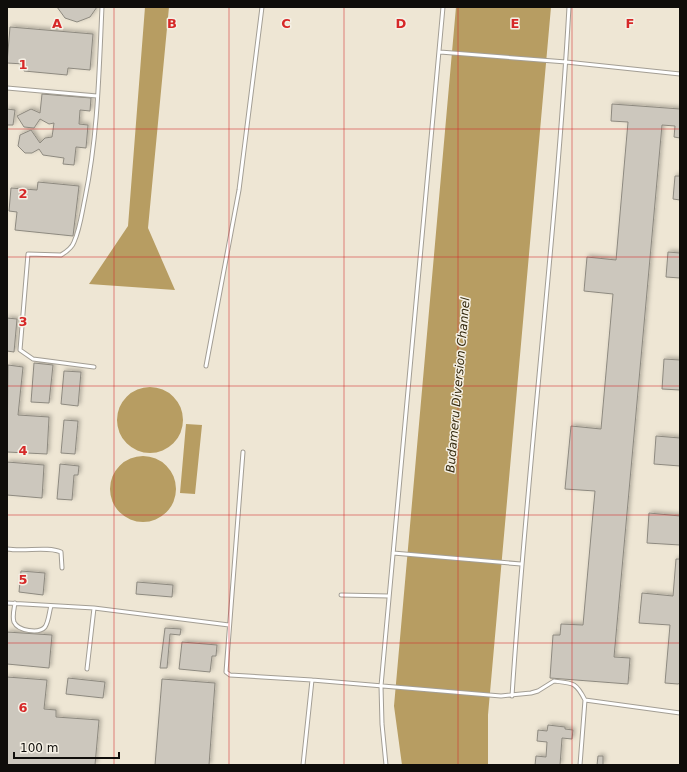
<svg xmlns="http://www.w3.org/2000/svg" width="687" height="772" viewBox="0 0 687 772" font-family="'DejaVu Sans',sans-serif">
<defs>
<filter id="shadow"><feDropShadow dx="2" dy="-2" stdDeviation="2" flood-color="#0004"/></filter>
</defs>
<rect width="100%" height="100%" fill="#f5f0e5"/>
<path fill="#eee6d4" d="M7 7H680V765H7Z"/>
<path fill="#b79d62" d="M145 7H169L148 228 175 290 89 284 128 226Z
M456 7H551L488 715V765H402L394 706Z
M117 420a33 33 0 1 1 66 0a33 33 0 1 1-66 0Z
M186 424 202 425 195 494 180 493Z
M110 489a33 33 0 1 1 66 0a33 33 0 1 1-66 0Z"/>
<path fill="#ccc7bd" stroke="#8e8a80" filter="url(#shadow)" d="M57 7H97L90 17 77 22 65 18Z
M10 27 93 34 90 70 68 68 67 75 24 71V64L7 63Z
M42 94 91 98 90 111 80 110 79 124 88 125 86 148 76 147 74 165 63 164 64 158 43 155 39 149 32 153H25L18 146 20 135 31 130 40 143 45 138 52 137 54 123 49 124 40 119 34 128 24 127 17 116 31 109 40 113Z
M612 104 680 109V138L674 137 675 126 662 125 614 657 630 658 628 684 550 678 553 635H560L561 624 583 625 595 491 565 489 571 426 601 429 613 294 584 291 587 257 616 260 628 122 611 121Z
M7 109 15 110 13 125H7Z
M675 176H680V200L673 199Z
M38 182 79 186 73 236 15 230 17 212 9 211 11 188 37 190Z
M668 252 680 253V278L666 277Z
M7 318 17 319 14 352 7 351Z
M664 359 680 360V390L662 389Z
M34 363 53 365 49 403 31 402Z
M8 365 23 367 18 415 49 417 47 454 7 452Z
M64 371 81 372 78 406 61 404Z
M64 420 78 421 75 454 61 453Z
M656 436 680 438V466L654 464Z
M7 462 44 465 42 498 7 495Z
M60 464 79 466 78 475H74L72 500 57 499Z
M649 513 680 516V545L647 543Z
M676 559H680V683L678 684 665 683 670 625 639 623 642 593 673 596Z
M21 571 45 573 43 595 19 592Z
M137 582 173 585 172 597 136 594Z
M165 628 181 629 180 635 170 634 167 668H160Z
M7 632 52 635 49 668 7 664Z
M182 642 217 645 216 656H212L210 672 179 669Z
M7 677 47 680 44 709 56 710V717L99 720 95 765H7Z
M68 678 105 682 103 698 66 694Z
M162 679 215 683 209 765H155Z
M548 725 565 727V729L573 730 572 739 562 738 560 765H535L536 756 546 757 547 742 537 741 538 730 547 731Z
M598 756H603V765H597Z"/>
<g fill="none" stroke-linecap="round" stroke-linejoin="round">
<g stroke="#a39e94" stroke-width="5">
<path id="lane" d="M440 52 566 62 680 74
M7 88 97 96
M206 366 239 190 262 7
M94 367 33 359 20 350 28 254 61 255C66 252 72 248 74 242 80 229 82 212 85 198 98 135 99 71 102 7
M243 452 226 672 230 675 312 680 501 696 531 693 538 691 554 681C573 683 576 682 585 700L580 765
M7 549C25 552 47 546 61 552L62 568
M393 553 521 564
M341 595 389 596
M7 603 94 608 229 625
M15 603C14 609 12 617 14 622 18 631 39 634 45 627 49 621 49 612 51 606
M87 669 94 608
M512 696C527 466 556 237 569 7
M585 700 680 713
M303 765 312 680
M386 765 382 724 381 686 443 7"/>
</g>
<use href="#lane" stroke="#fff" stroke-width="3"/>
</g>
<path fill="none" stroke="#d62828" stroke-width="1" stroke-opacity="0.55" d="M114 7V765M229 7V765M344 7V765M458 7V765M572 7V765M7 129H680M7 257H680M7 386H680M7 515H680M7 643H680"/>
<g text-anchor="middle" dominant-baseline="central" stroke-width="3" stroke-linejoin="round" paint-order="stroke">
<g font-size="12" font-style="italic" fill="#33280c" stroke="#f5f0e5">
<text transform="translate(458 385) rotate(-85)">Budameru Diversion Channel</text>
</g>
</g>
<g font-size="13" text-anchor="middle" font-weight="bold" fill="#d62828" stroke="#f5f0e5" stroke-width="3" stroke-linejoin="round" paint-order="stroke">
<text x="57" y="28">A</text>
<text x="172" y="28">B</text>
<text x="286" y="28">C</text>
<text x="401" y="28">D</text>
<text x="515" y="28">E</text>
<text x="630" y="28">F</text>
<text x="23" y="69">1</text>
<text x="23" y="198">2</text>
<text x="23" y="326">3</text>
<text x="23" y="455">4</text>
<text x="23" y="584">5</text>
<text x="23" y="712">6</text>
</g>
<rect width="687" height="772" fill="none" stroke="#0f0d0a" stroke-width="16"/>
<path d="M14 752v6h105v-6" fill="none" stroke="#0f0d0a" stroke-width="2"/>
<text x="20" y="752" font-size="12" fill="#0f0d0a" stroke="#f5f0e5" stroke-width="3" paint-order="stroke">100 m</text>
</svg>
